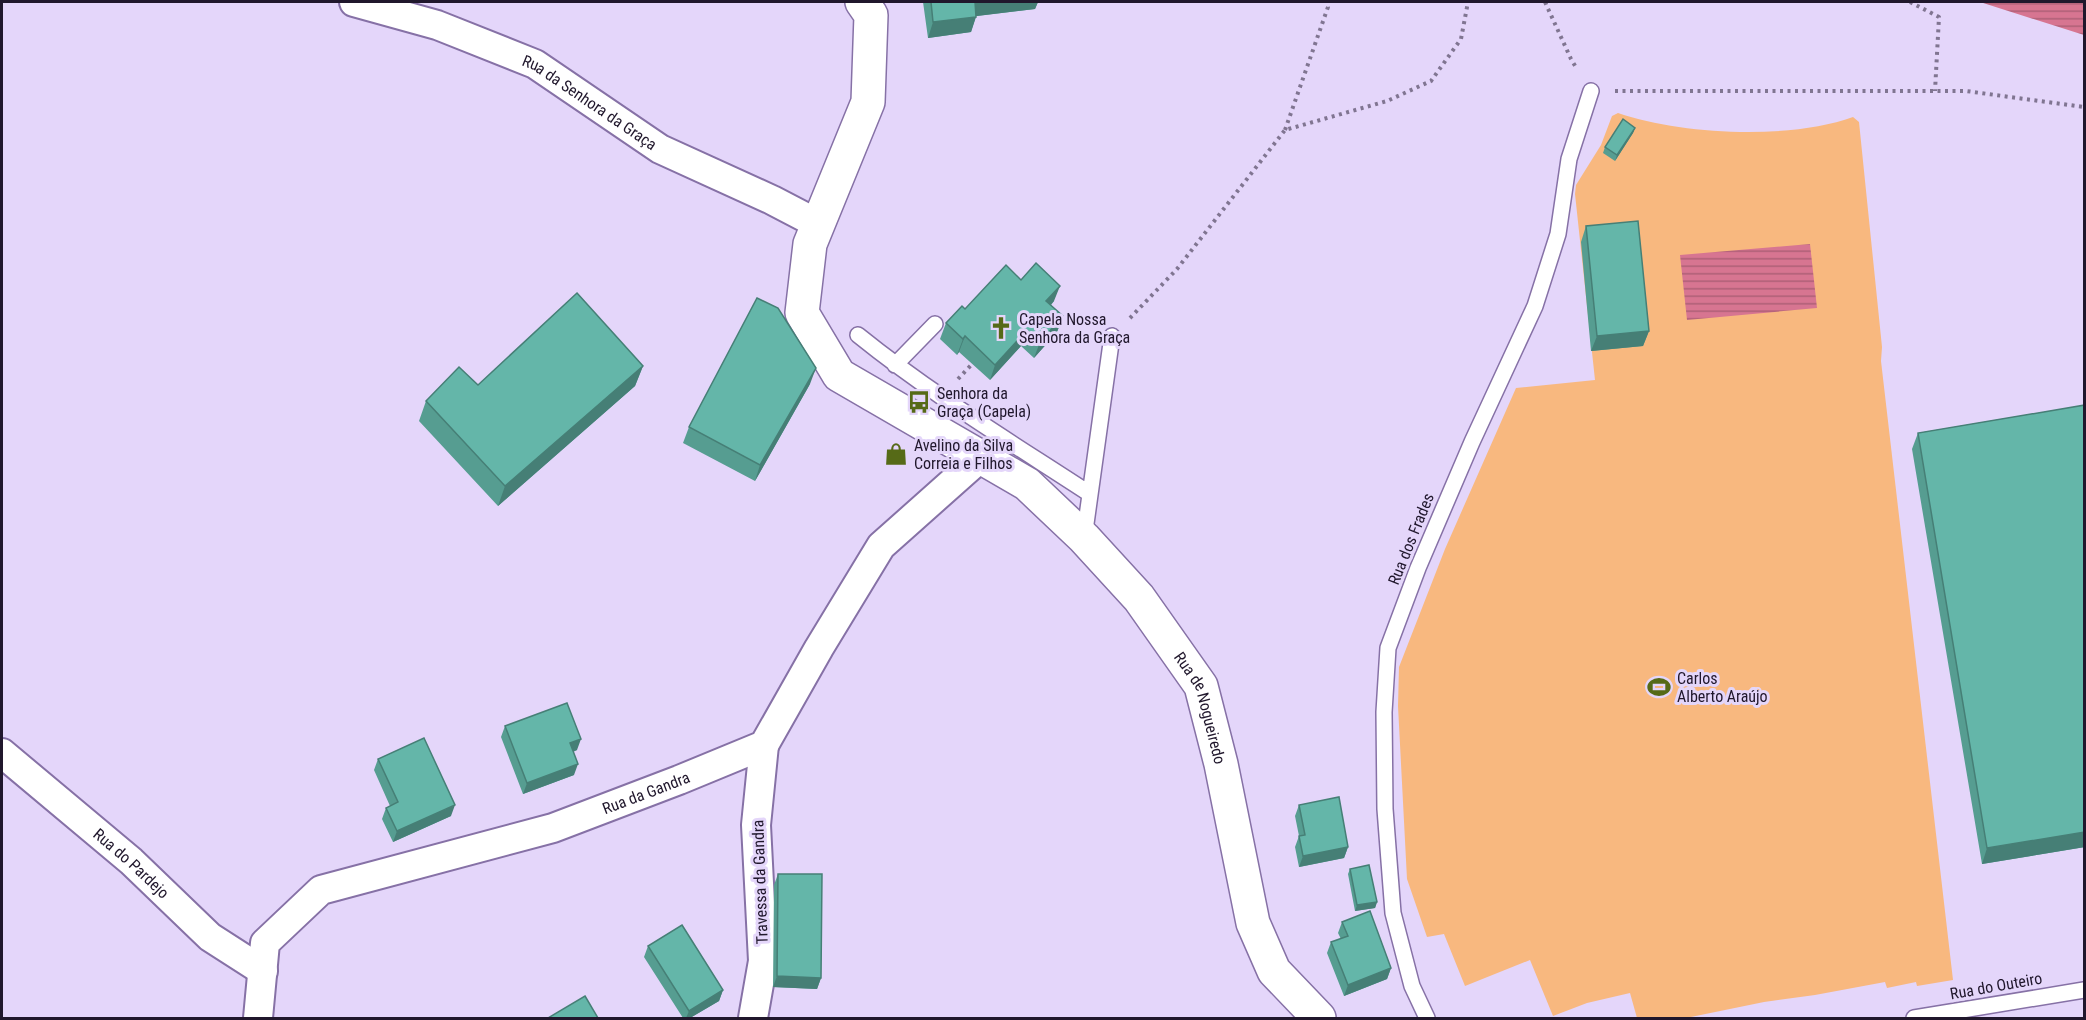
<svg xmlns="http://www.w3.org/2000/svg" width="2086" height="1020" viewBox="0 0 2086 1020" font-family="'Roboto Condensed',sans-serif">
<defs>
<pattern id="water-rules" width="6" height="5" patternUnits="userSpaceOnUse" patternTransform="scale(1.5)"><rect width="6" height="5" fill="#d77591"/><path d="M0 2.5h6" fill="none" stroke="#ae5f77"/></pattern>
</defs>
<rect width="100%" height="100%" fill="#e4d6fa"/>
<path fill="#f8b87f" d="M1618 113C1682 135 1790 140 1853 117L1859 122 1882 347 1881 361 1953 980 1917 986 1916 982 1887 988 1885 982 1815 995 1764 1002 1686 1018H1637L1630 993 1587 1003 1553 1016 1530 960 1465 986 1444 934 1427 937 1407 879 1398 706 1399 667 1445 549 1516 388 1595 380 1575 194 1576 185 1601 145 1612 116Z"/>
<path fill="url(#water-rules)" d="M1978 2H2084V35L1980 2Z
M1810 244 1817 308 1687 320 1680 255Z"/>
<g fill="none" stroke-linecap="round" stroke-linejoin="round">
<g stroke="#8671a6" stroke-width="18">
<path id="lane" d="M858 335C931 394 1012 443 1090 494
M895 365 935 324
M1084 538 1112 336
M1427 1018 1412 986 1393 913 1385 809 1384 712 1388 648 1418 568 1472 442 1535 306 1558 234 1569 159 1591 91
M1914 1018 2084 990"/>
</g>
<g stroke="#8671a6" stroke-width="32">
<g id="street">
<path id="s1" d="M354 2 437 25 535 64 660 149 772 200 818 224"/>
<path id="s2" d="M2 753 131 861 210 937 263 971"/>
<path id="s3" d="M258 1018 265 943 321 890 553 828 679 780 764 745 819 648 881 546 981 457"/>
<path d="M753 1018 763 961 756 825 764 745"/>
</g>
</g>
<g stroke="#8671a6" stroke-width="36">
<g id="primary">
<path id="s4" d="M862 2 871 15 868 102 810 244 802 313 839 375 1027 484 1084 538 1139 598 1201 686 1221 764 1253 923 1274 971 1319 1018"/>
</g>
</g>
<path stroke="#807591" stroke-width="4" stroke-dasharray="3 4.5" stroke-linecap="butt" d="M1545 2 1571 59 1577 69
M1910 2 1939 17 1935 91
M1615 91H1966L2084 107
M1285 130 1328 7 1327 2
M1130 318 1177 269 1285 130 1387 101 1431 81 1461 39 1468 2
M958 379 972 364"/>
<use href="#lane" stroke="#fff" stroke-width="15"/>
<use href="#street" stroke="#fff" stroke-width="28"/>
<use href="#primary" stroke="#fff" stroke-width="33"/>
</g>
<path fill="#569d91" d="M923 2H1038L1035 9 976 16 971 32 928 38Z
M1635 128 1633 133 1615 161 1603 153 1605 147Z
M1586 226 1649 331 1643 346 1591 351 1581 242Z
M1021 280 1054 301 1051 305 1063 316 1057 332 1034 358 1021 346 990 380 959 352 957 355 940 339 946 323 965 309Z
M643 366 635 386 498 506 419 421 426 401 478 385Z
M810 384 755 481 683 443 689 427Z
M2085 405V847L1982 864 1912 449 1918 433Z
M505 726 577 750 573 752 574 775 523 794 501 737Z
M378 759 451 816 393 842 382 819 386 808 390 806 374 770Z
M1299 805 1348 847 1344 858 1299 867 1295 847 1299 836 1295 816Z
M1350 869 1377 902 1375 908 1355 911 1348 874Z
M778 874 821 978 817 989 773 987 774 885Z
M1342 922 1391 968 1387 979 1344 996 1327 953 1331 942 1341 939 1338 933Z
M648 946 723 990 719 1001 690 1018H683L644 957Z"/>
<path fill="#467f76" d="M975 2H1038L1035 9 969 17Z
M976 17 971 32 928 38 933 22Z
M1635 128 1633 133 1615 161 1617 155Z
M1060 286 1054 301 1040 317 1046 301Z
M1063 316 1057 332 1034 358 1040 342Z
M1027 330 1021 346 990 380 995 365Z
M1649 331 1643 346 1591 351 1597 336Z
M965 336 959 352 957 355 963 339Z
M643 366 635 386 498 506 505 486Z
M816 368 810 384 755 481 760 465Z
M581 739 577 750 566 754 570 743Z
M578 764 574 775 523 794 527 783Z
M455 805 451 816 393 842 397 831Z
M2085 832V847L1982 864 1987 848Z
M1348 847 1344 858 1299 867 1303 856Z
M1377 902 1375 908 1355 911 1357 905Z
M1391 968 1387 979 1344 996 1348 985Z
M777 976 821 978 817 989 773 987Z
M723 990 719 1001 690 1018H686L689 1011Z"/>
<path fill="#64b6a9" stroke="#467f76" stroke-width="1.5" d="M931 2H975L976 17 933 22Z
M1623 119 1635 128 1617 155 1605 147Z
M1638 221 1649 331 1597 336 1586 226Z
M1036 263 1060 286 1046 301 1063 316 1040 342 1027 330 995 365 965 336 963 339 946 323 962 306 965 309 1006 265 1021 280Z
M577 293 643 366 505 486 426 401 459 367 478 385Z
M757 298 778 308 816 368 760 465 689 427Z
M2085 405V832L1987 848 1918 433Z
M567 703 581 739 570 743 578 764 527 783 505 726Z
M424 738 455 805 397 831 386 808 398 802 378 759Z
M1339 797 1348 847 1303 856 1299 836 1305 835 1299 805Z
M1369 865 1377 902 1357 905 1350 869Z
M778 874H822L821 978 777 976Z
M1370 911 1391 968 1348 985 1331 942 1348 936 1342 922Z
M682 925 723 990 689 1011 648 946Z
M585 996 598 1018H548Z"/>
<defs>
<g id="church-bare" transform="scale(1.8)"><path d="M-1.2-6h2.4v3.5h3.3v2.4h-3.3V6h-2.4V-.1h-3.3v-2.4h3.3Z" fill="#566a17" stroke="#e4d6fa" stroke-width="2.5" paint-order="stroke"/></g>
<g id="bus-bare" transform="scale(1.8)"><path d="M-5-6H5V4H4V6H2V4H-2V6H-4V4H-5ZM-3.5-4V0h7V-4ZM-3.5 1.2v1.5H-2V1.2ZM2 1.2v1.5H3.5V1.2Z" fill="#566a17" stroke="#e4d6fa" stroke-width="2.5" paint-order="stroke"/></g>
<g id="shop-bare" transform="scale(1.8)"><path d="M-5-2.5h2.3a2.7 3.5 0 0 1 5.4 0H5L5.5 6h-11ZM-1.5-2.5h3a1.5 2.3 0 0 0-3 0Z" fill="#566a17" stroke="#e4d6fa" stroke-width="2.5" paint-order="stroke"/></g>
<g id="stadium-bare" transform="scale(1.8)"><path d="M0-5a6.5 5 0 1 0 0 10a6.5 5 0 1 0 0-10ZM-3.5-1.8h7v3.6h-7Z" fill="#566a17" stroke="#e4d6fa" stroke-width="2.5" paint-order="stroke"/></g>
</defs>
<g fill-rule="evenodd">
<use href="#church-bare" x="1001" y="328"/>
<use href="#bus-bare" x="919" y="402"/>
<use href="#shop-bare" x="896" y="454"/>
<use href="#stadium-bare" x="1659" y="687"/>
</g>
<g text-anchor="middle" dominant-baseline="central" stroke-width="6" stroke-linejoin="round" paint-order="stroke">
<g font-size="16" fill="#20172c" stroke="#e4d6fa">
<text stroke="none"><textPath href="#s1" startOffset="258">Rua da Senhora da Graça</textPath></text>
<text transform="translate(1411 539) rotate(-68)">Rua dos Frades</text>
<text stroke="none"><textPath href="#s4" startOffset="903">Rua de Nogueiredo</textPath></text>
<text stroke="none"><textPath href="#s3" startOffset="492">Rua da Gandra</textPath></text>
<text stroke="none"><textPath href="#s2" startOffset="170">Rua do Pardejo</textPath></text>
<text transform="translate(760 882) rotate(-92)">Travessa da Gandra</text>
<text transform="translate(1996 986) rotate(-10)">Rua do Outeiro</text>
</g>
<g font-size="16" fill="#20172c" stroke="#e4d6fa" text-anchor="start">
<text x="1019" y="319">Capela Nossa<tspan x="1019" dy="18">Senhora da Graça</tspan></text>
<text x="937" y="393">Senhora da<tspan x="937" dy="18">Graça (Capela)</tspan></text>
<text x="914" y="445">Avelino da Silva<tspan x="914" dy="18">Correia e Filhos</tspan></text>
<text x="1677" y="678">Carlos<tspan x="1677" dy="18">Alberto Araújo</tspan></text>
</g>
</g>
<rect width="2086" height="1020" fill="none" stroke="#20172c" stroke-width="6"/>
</svg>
